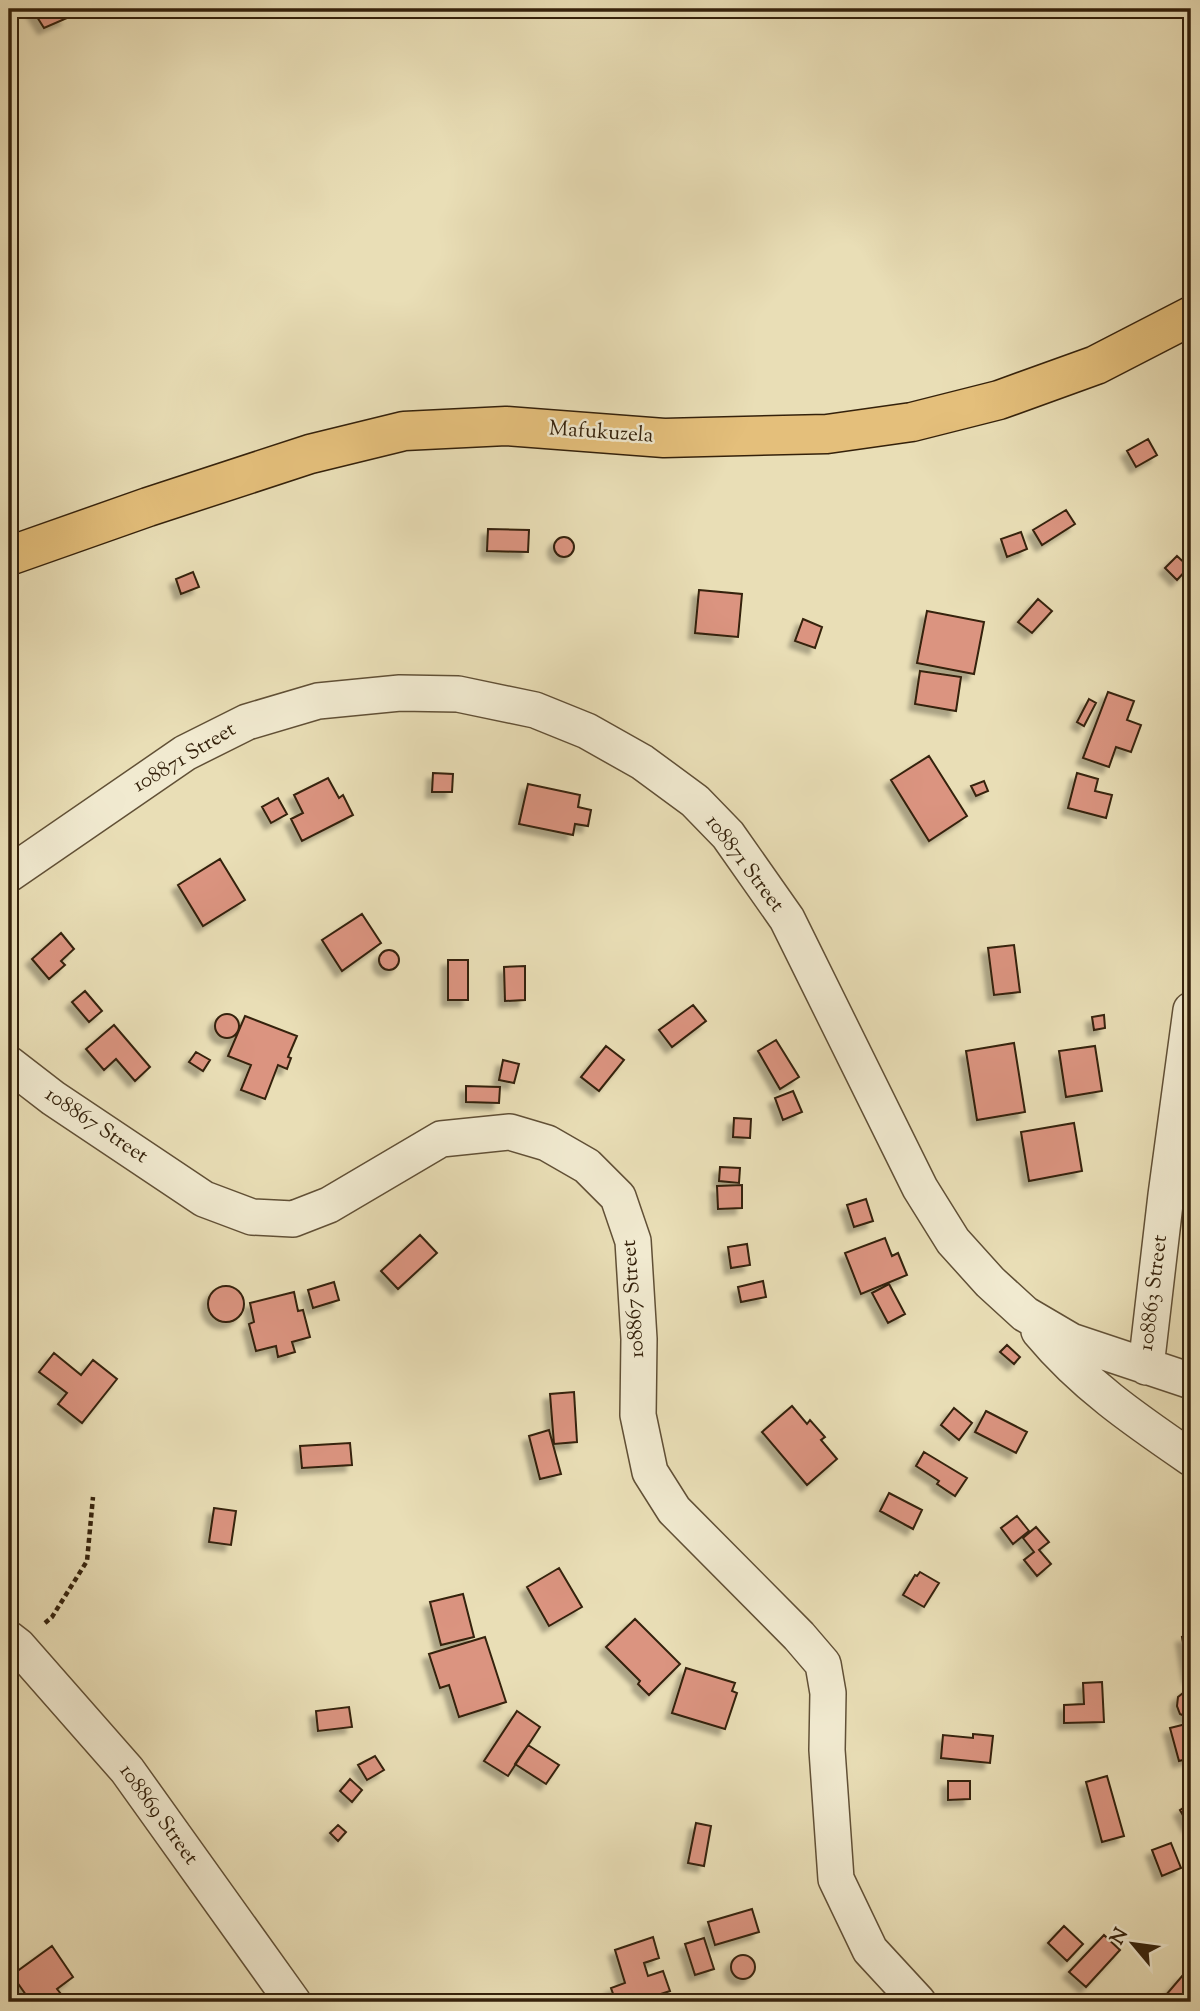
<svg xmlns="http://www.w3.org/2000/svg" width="1200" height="2011" viewBox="0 0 1200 2011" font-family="'Sorts Mill Goudy',serif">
<defs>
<filter id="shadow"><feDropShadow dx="-6" dy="6" stdDeviation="2" flood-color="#0004"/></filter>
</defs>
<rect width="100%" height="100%" fill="#e9deb6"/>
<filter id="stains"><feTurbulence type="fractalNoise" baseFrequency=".00286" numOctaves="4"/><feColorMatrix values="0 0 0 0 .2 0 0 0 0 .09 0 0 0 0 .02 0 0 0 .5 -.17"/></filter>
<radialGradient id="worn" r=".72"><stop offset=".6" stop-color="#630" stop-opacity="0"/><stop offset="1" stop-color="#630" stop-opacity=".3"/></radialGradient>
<path fill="#db9480" stroke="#34210b" stroke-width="2" filter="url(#shadow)" d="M32 9H55L67 18 44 28Z
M1148 439 1157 455 1136 467 1127 451Z
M1066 510 1075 524 1042 545 1033 530Z
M488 529 529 530 528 552 487 551Z
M1021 532 1027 549 1007 557 1001 539Z
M554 547a10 10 0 1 1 20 0a10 10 0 1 1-20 0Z
M1177 556 1189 567 1177 580 1165 568Z
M193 572 199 587 181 594 176 579Z
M699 590 742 594 738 637 695 633Z
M1038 599 1052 611 1032 633 1018 622Z
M927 611 984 622 974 674 917 663Z
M803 619 822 627 815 648 795 641Z
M920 671 961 677 956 711 915 704Z
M1108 692 1134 701 1127 720 1141 725 1131 752 1116 747 1109 767 1083 758Z
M1089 699 1096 703 1084 726 1077 722Z
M929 756 967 816 929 841 891 780Z
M433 773 453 774 452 792H432Z
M1077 773 1098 779 1095 791 1112 795 1106 818 1068 808Z
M328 778 339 798 343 795 353 815 302 841 291 819 303 813 294 795Z
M984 781 988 791 976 796 971 786Z
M528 784 580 795 578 807 591 810 588 826 575 824 573 835 519 824Z
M278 798 287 814 271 823 262 807Z
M220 859 245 900 203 926 178 885Z
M362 914 381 943 342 971 322 940Z
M61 933 74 949 61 961 65 965 49 979 32 959Z
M1014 945 1020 992 994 995 988 948Z
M379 960a10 10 0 1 1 20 0a10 10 0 1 1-20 0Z
M448 960H468V1000H448Z
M525 966V1000L505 1001 504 967Z
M85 991 102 1011 89 1022 72 1002Z
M693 1005 706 1021 672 1047 659 1030Z
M215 1026a12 12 0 1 1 24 0a12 12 0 1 1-24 0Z
M1104 1015 1105 1028 1094 1030 1092 1017Z
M245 1016 297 1036 288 1057 291 1058 287 1069 278 1065 265 1099 241 1090 251 1065 228 1056Z
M114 1025 150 1067 135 1081 116 1059 104 1070 86 1049Z
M776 1040 799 1077 780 1089 758 1051Z
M1014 1043 1025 1112 977 1120 966 1051Z
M606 1046 624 1060 599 1091 581 1077Z
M1095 1046 1102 1091 1066 1097 1059 1051Z
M196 1052 210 1060 203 1071 189 1062Z
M503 1060 519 1064 514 1083 499 1080Z
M466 1086 500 1087 499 1103 466 1102Z
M793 1091 802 1112 783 1120 775 1098Z
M734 1118 751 1119 750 1138 733 1137Z
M1074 1123 1082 1171 1029 1181 1021 1132Z
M720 1167 740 1168 739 1183 719 1181Z
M742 1185V1208L718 1209 717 1186Z
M866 1199 873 1221 854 1227 847 1205Z
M420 1235 437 1253 398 1289 381 1271Z
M885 1238 892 1256 898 1253 907 1275 861 1294 845 1253Z
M747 1244 750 1265 731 1268 728 1247Z
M763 1281 766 1297 741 1302 738 1287Z
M334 1282 339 1300 313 1308 308 1290Z
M889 1284 905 1314 888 1323 872 1293Z
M208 1304a18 18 0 1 1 36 0a18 18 0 1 1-36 0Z
M294 1292 298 1311 303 1310 310 1337 292 1342 295 1352 278 1357 276 1346 256 1351 249 1324 254 1322 250 1303Z
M1007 1345 1020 1357 1014 1364 1000 1352Z
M54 1353 81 1375 93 1360 117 1379 82 1423 58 1404 67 1393 39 1372Z
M574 1392 577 1442 554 1444 550 1394Z
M792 1406 807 1424 810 1420 825 1437 821 1440 837 1459 807 1485 762 1432Z
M954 1408 972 1423 959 1440 941 1425Z
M986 1411 1027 1432 1016 1453 975 1432Z
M549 1430 561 1474 540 1479 529 1436Z
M350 1443 352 1465 302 1468 300 1446Z
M924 1452 967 1478 955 1496 937 1484 939 1481 916 1466Z
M889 1493 922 1510 913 1529 880 1511Z
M214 1508 236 1511 231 1545 209 1542Z
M1017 1516 1029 1531 1013 1544 1001 1528Z
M1036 1527 1049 1542 1039 1550 1051 1564 1037 1576 1024 1560 1034 1552 1023 1538Z
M559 1568 582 1607 549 1626 527 1587Z
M920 1572 939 1583 924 1607 903 1595 915 1575 917 1576Z
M463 1594 474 1637 441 1645 430 1602Z
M635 1619 680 1664 649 1695 638 1684 640 1681 606 1647Z
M1191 1636V1677H1189L1182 1637Z
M485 1637 506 1702 459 1717 449 1685 440 1688 429 1654Z
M686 1668 735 1683 732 1691 737 1693 725 1729 672 1713Z
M1102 1682 1104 1722 1064 1723V1705L1084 1704 1083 1683Z
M1188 1689H1191V1719L1180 1714 1177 1706 1178 1697Z
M349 1707 352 1727 318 1731 316 1711Z
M517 1711 540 1727 508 1776 484 1761Z
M1190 1723 1191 1758 1179 1761 1170 1728Z
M973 1734 993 1736 990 1763 941 1758 943 1735 973 1738Z
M528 1745 559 1765 546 1784 515 1764Z
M375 1756 384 1770 367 1780 358 1765Z
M1107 1776 1124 1836 1102 1842 1086 1782Z
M350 1779 362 1790 352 1802 340 1791Z
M948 1781H970V1799L948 1800Z
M1191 1803V1824L1189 1826 1180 1810Z
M696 1823 711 1826 704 1866 688 1863Z
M338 1825 346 1832 338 1841 330 1833Z
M1171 1843 1181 1868 1162 1876 1152 1850Z
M752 1909 759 1932 715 1945 708 1922Z
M1064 1926 1083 1944 1067 1961 1048 1943Z
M1104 1935 1120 1950 1086 1987 1069 1972Z
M653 1937 659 1958 644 1963 648 1976 663 1971 670 1991 636 2002H616L611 1988 625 1983 615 1950Z
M704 1938 714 1969 695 1975 685 1944Z
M52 1946 73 1977 57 1989 65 1999 60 2002H31L12 1975Z
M731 1967a12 12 0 1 1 24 0a12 12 0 1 1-24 0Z
M1183 1975 1191 1982V2000L1190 2002H1160Z"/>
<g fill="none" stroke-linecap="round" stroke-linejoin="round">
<g stroke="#615036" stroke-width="38">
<path id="minor" d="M9 874 185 753 247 722 318 701 400 693 458 694 535 710 587 731 642 762 695 801 728 835 787 919 920 1188 953 1241 990 1282 1025 1314 1071 1341 1191 1381
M9 1064 53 1098 204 1199 252 1217 293 1219 329 1205 441 1139 510 1132 547 1143 587 1166 618 1197 633 1241 639 1339 638 1415 650 1472 674 1510 799 1636 823 1664 828 1693 827 1750 836 1879 870 1950 918 2002
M1039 1331C1083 1384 1134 1419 1191 1458
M1146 1367 1166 1195 1191 1010
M9 1639 18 1646 127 1770 293 2002"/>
</g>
<g stroke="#34210b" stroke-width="41">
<path id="major" d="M9 556 148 507 310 454 404 431 506 426 664 438 827 434 912 422 999 400 1096 365 1191 316"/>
</g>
<path stroke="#34210b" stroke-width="4.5" stroke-dasharray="5 3.5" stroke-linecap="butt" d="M45 1623 52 1617 87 1561 93 1497"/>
<use href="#minor" stroke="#f1ead0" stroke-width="35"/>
<use href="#major" stroke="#e4bf7b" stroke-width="38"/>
</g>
<g text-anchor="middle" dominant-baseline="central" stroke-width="5" stroke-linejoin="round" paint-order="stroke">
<g font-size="21" fill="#34210b" stroke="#f1ead0">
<text transform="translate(601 433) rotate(4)">Mafukuzela</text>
<text transform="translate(185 758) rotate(-31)">108871 Street</text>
<text transform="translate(744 864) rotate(53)">108871 Street</text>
<text transform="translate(96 1126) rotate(34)">108867 Street</text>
<text transform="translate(1154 1293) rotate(-83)">108863 Street</text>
<text transform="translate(634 1299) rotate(-94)">108867 Street</text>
<text transform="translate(158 1815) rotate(54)">108869 Street</text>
</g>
</g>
<rect width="1200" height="2011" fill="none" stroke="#e9deb6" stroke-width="35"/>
<rect x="10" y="10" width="1179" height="1990" fill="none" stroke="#34210b" stroke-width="3.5"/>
<rect x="18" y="18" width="1165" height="1976" fill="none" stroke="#34210b" stroke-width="2"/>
<g transform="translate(1133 1944) rotate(299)" stroke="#f1ead0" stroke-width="5" paint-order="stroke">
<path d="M0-5L12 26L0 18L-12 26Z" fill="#34210b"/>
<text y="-10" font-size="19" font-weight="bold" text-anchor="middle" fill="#34210b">N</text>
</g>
<rect width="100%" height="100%" filter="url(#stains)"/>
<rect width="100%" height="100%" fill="url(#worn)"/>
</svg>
